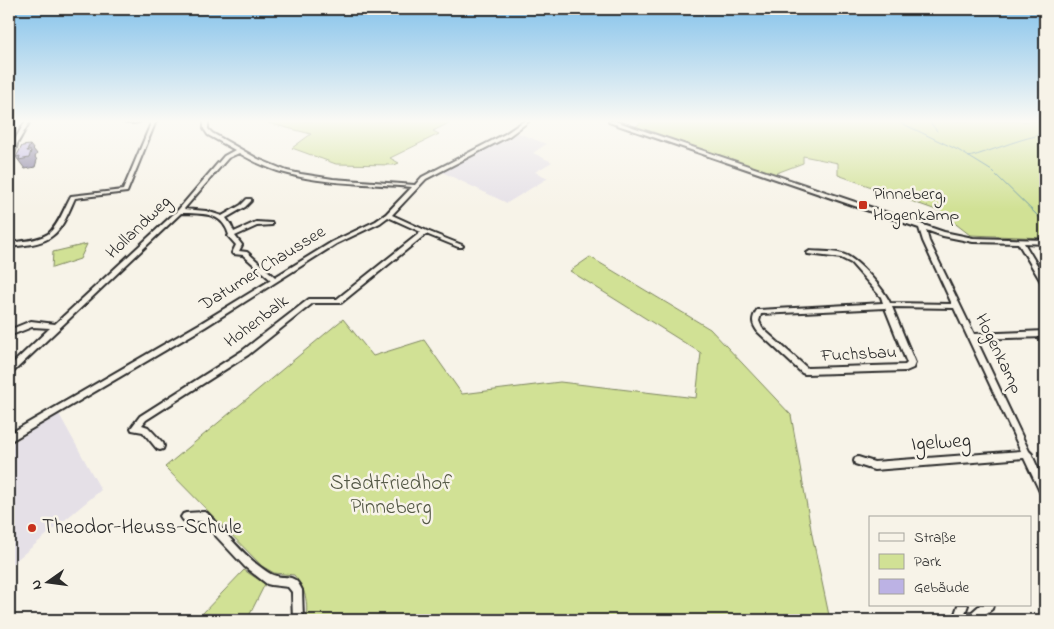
<svg xmlns="http://www.w3.org/2000/svg" width="1054" height="629" viewBox="0 0 1054 629" font-family="'Indie Flower',sans-serif">
<rect width="100%" height="100%" fill="#f7f3e8"/>
<filter id="ink" filterUnits="userSpaceOnUse"><feTurbulence type="fractalNoise" baseFrequency=".02" numOctaves="2"/><feDisplacementMap in="SourceGraphic" scale="10" xChannelSelector="R" yChannelSelector="G"/><feConvolveMatrix kernelMatrix="1 2 1 2 8 2 1 2 1" color-interpolation-filters="sRGB"/></filter>
<g filter="url(#ink)">
<path fill="#e5e0e7" d="M516 132 546 144 533 153 552 162 535 172 548 178 507 203 442 172Z
M59 414 101 490 9 566V445Z"/>
<path fill="#d1e195" stroke="#7e8660" d="M272 121H453L433 131 439 134 390 158 399 163 394 165 336 164 292 148 311 134 268 123Z
M643 121H1045V238L970 235 939 211 838 175V163L803 156V163L774 174 635 127Z
M87 244 80 259 52 268 53 252Z
M590 257 710 329 791 415 812 535 830 620H306C308 601 306 590 294 575L274 573 262 566 165 467 343 319 373 356 424 340 462 394 560 382 696 398 701 353 570 271Z
M244 570 265 584 247 620H199L202 614Z"/>
<g fill="none" stroke-linecap="round" stroke-linejoin="round">
<path stroke="#6793a1" stroke-width="1" d="M897 121 958 150 992 171 1045 223
M929 121 937 131
M969 157C992 151 1013 141 1036 136L1040 130 1039 121"/>
<g stroke="#2b2b2b" stroke-width="4">
<path id="minor" d="M26 121H30L17 144 12 162 9 163C9 147 18 134 26 121Z
M124 121H141C137 123 128 124 124 122Z
M152 121H156L127 192 75 198C69 211 63 228 52 236 41 245 22 245 9 247V243C21 241 37 241 48 234 59 225 64 208 71 196L123 190Z
M204 121H208V129L212 133 258 159 287 171 301 174 333 179 415 185 422 177 505 134 524 121H529L509 136 426 179 392 215 427 231 462 245 463 246 462 247H458L426 234 341 303H313L248 355 146 420 142 425 148 427 163 443 164 446 163 449 160 450 157 449 143 432 132 430 131 428 140 416 242 351 309 299H337L421 232 388 217 380 223 336 244 205 327 9 442V434L201 323 271 280 243 255 233 254 232 253 236 245 228 236 229 235C222 211 202 214 181 213L12 373 9 374V367L50 328 32 327 9 336V330L31 321 55 324 178 210 224 156 235 150 208 135 204 129ZM239 153C253 161 268 169 285 173 326 185 369 183 412 187L386 214 376 221 332 242 275 277 247 252 239 251 242 245 235 236 257 226 272 225V223L256 222 234 232 231 225 226 218 245 207 251 201V199H247L241 205 222 216 206 211 184 209 228 158Z
M609 121H615L944 232 973 238 1045 240V244L1024 243 1045 278V285H1043L1018 243 973 242 943 236 926 230 929 241 974 334 1045 331V337L976 339 1029 451 1032 454V455L1045 484V497L1042 496 1024 458 874 470 855 464 854 461 855 458 858 457 874 462 1021 451 954 308 892 307 915 363 913 368 906 371 805 374 802 373 758 332C752 324 751 319 757 310H759L883 303 881 297 851 263 841 258 808 254 807 253 810 251C820 252 836 251 845 255 858 260 885 290 890 303L952 304 923 241 919 228 609 122ZM885 308 907 363 905 365 807 368 762 328 759 321 761 314Z
M204 512 207 513C225 532 242 554 263 569 266 571 270 574 273 575 286 580 294 572 302 590L303 620H293L292 592 288 587 271 585 267 584 245 567 202 521H186L183 520 181 517 183 514 186 513Z
M958 605H968L965 613 972 612 980 605H993L992 609 978 620H953Z"/>
</g>
<use href="#minor" fill="#f7f3e8" fill-rule="evenodd"/>
</g>
<path fill="#847da0" stroke="#2b2b2b" d="M30 145 37 154 35 157 37 160 35 167 25 169 16 157 27 151Z"/>
<path fill="#bcb2e4" stroke="#2b2b2b" d="M30 145 27 151H31L29 158 19 160 20 156 16 157 22 146Z"/>
</g>
<linearGradient id="sky" x2="0" y2="1"><stop stop-color="#84c2eb"/><stop offset="0.58" stop-color="#fbfaf5"/><stop offset="1" stop-color="#fbfaf5" stop-opacity="0"/></linearGradient>
<rect width="1054" height="209" fill="url(#sky)"/>
<g fill="#c8321e" stroke="#f7f3e8" stroke-width="2">
<rect x="858" y="200" width="10" height="10" rx="2.5"/>
<circle cx="32" cy="528" r="5"/>
</g>
<g text-anchor="middle" dominant-baseline="central" stroke-width="5" stroke-linejoin="round" paint-order="stroke">
<g font-size="18" fill="#2b2b2b" stroke="#f7f3e8" text-anchor="start">
<text x="873" y="195">Pinneberg,<tspan x="873" dy="21">Hogenkamp</tspan></text>
</g>
<g font-size="18" fill="#2b2b2b" stroke="#f7f3e8">
<text transform="translate(139 228) rotate(-44)">Hollandweg</text>
<text transform="translate(263 269) rotate(-32)">Datumer Chaussee</text>
<text transform="translate(257 322) rotate(-37)">Hohenbalk</text>
<text transform="translate(998 354) rotate(64)">Hogenkamp</text>
<text transform="translate(859 355) rotate(-3)">Fuchsbau</text>
</g>
<g font-size="21" fill="#2b2b2b" stroke="#f7f3e8">
<text transform="translate(941 443) rotate(-4)">Igelweg</text>
</g>
<g font-size="21" fill="#545846" stroke="#f7f3e8">
<text x="391" y="484">Stadtfriedhof<tspan x="391" dy="24">Pinneberg</tspan></text>
</g>
<g font-size="21" fill="#2b2b2b" stroke="#f7f3e8" text-anchor="start">
<text x="42" y="528">Theodor-Heuss-Schule</text>
</g>
</g>
<rect width="1054" height="629" fill="none" stroke="#f7f3e8" stroke-width="30"/>
<rect x="15" y="15" width="1024" height="599" fill="none" stroke="#2b2b2b" stroke-width="2" filter="url(#ink)"/>
<rect x="869" y="516" width="162" height="90" fill="#f7f3e8" stroke="#a5a39c"/>
<rect x="879" y="533" width="25" height="8" fill="#f7f3e8" stroke="#a5a39c"/>
<text x="914" y="542" font-size="15" fill="#2b2b2b">Straße</text>
<rect x="879" y="554" width="25" height="15" fill="#d1e195" stroke="#a5a39c"/>
<text x="914" y="566" font-size="15" fill="#2b2b2b">Park</text>
<rect x="879" y="579" width="25" height="15" fill="#bcb2e4" stroke="#a5a39c"/>
<text x="914" y="592" font-size="15" fill="#2b2b2b">Gebäude</text>
<g transform="translate(48 582) rotate(256)" stroke="#f7f3e8" stroke-width="4" paint-order="stroke">
<path d="M0-4L9 19L0 12L-9 19Z" fill="#2b2b2b"/>
<text y="-8" font-size="14" font-weight="bold" text-anchor="middle" fill="#2b2b2b">N</text>
</g>
</svg>
